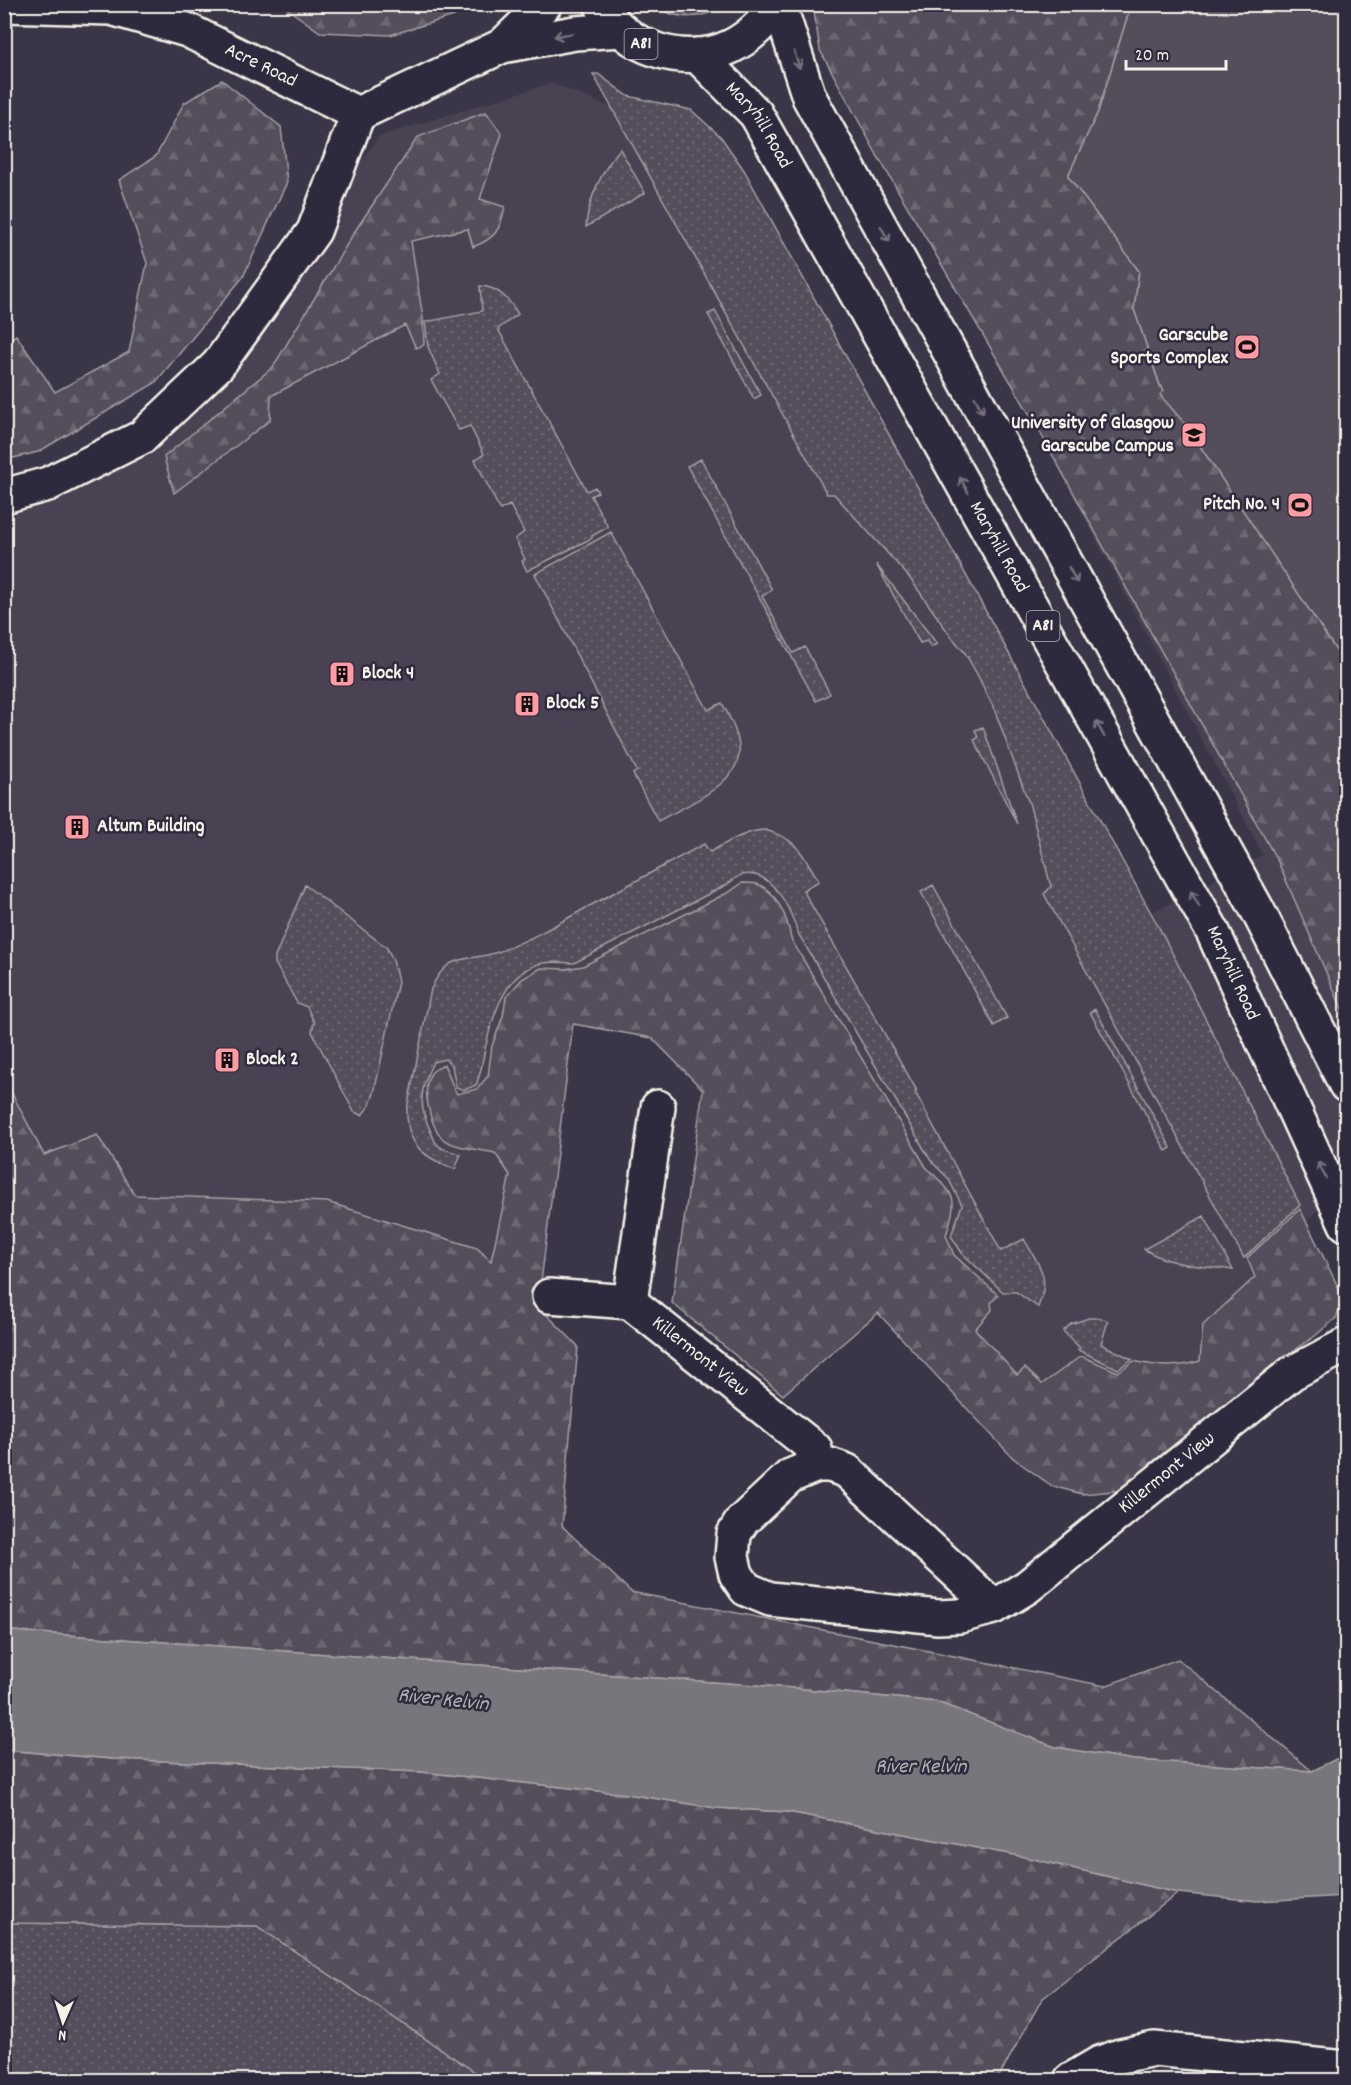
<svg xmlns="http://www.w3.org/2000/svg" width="1351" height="2085" viewBox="0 0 1351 2085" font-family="Dekko,sans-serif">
<defs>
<pattern id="grass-dots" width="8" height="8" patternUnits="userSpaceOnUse" patternTransform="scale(1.5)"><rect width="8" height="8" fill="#534e5c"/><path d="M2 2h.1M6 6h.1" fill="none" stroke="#6c6873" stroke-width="1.8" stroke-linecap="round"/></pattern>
<pattern id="forest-firs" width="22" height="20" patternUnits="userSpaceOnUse" patternTransform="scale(1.5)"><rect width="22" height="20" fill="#534e5c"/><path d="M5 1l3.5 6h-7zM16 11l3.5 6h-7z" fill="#6c6873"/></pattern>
</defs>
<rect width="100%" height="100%" fill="#3b3647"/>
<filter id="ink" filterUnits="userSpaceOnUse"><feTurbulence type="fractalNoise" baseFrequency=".0167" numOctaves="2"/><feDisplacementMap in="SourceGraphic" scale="12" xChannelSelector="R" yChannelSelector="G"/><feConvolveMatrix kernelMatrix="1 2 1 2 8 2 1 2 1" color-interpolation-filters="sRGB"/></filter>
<g filter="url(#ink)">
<path fill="#484352" d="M812 5H1346V1182L1277 1250 1129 1476 1027 1447 696 935 553 998 471 1402 5 1324V495L73 484 234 353 378 137 552 83 710 149 1114 932 1263 855 819 15Z"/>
<path fill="url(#grass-dots)" stroke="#a4a0a2" stroke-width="1.5" d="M651 5H728C700 20 679 21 651 5Z
M593 74H598L628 96 691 110 721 137 744 170 1162 933 1300 1205 1244 1258 1044 894 1051 887 1030 806 995 711 978 676 965 653 950 635 909 577 834 494H827Z
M620 149 645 193 586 227C588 199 602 170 620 149Z
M480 286C498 287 509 299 518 314L498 329 587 491 595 487 598 492 591 496 608 527 592 536V538L527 571 522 561 525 559 515 539 524 532 510 505 500 510 475 460 484 454 470 426 459 430 431 380 440 374 428 347 425 322 482 311Z
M715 311 761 395 754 399 708 314Z
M701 459 772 590 762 596 793 653 805 647 830 694 816 701 687 466Z
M611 532 708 710 722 703C729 716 737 730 739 746 744 783 685 806 658 821L633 774 637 771 535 574Z
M876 564 937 644 931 647 927 641 920 643Z
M983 727 1017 824 974 740 978 738 975 730Z
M765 830C798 839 802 854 819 881L803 890 917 1091 915 1092 1001 1251 1024 1239C1040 1267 1051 1276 1038 1307L1016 1292H1003L962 1253 951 1236 962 1205 948 1178 931 1161 798 933C791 911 773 868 742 875 737 876 731 882 726 885L574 963C562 963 548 960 536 965 505 976 493 1015 486 1045 482 1060 482 1071 476 1085L464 1090 456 1087 452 1065 445 1059 433 1062C420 1088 418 1104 430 1130 433 1135 434 1143 439 1146 445 1151 454 1152 461 1154L455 1169C424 1158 406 1145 407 1109L431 989C448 950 466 963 498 952 528 941 556 925 584 909 624 887 664 866 704 844L710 852C728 842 745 831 765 830Z
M305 885 387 948 393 960 398 982 374 1093 370 1105 362 1115 354 1112 312 1032 314 1022 307 1007 297 1003 275 963V957Z
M933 885 1007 1018 994 1026 921 892Z
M1095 1009 1171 1148 1166 1151 1090 1012Z
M1204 1216 1233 1270C1202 1266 1170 1266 1144 1249Z
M1089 1318H1100L1108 1321 1101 1344 1132 1359 1118 1369 1078 1350 1080 1348 1063 1331 1071 1324Z
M5 1923 257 1926 487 2080H5Z"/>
<path fill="url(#forest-firs)" stroke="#a4a0a2" stroke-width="1.5" d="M282 5H468L454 16 390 35 320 32Z
M813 5H1131L1098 112 1068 176 1139 271 1134 309 1160 386 1346 665V1018L1278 862 1036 425 877 155 820 50Z
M222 80 281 127 287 182 243 277 155 383 38 452 5 460V342L16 335 55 392 129 352 147 263 119 180 156 156 184 103Z
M486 112 502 134 480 199 505 207C500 230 496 238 473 247L468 229 411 241 423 319 424 345 416 348 405 325 271 396 270 420 174 493 164 457 273 367 355 231 418 137Z
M742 883C746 883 752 883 757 884 777 891 788 919 791 939L926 1167C955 1196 959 1194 946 1235L954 1255 998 1295 991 1303 992 1310 975 1329 1017 1375 1025 1368 1042 1384 1081 1356 1118 1372 1134 1361C1157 1367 1177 1368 1200 1361L1203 1325 1255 1277 1247 1258 1300 1209 1344 1299 1336 1318 1315 1336 1292 1352 1135 1489 1082 1494 1052 1486 1013 1458 878 1313 783 1395 672 1303 703 1090 652 1038 573 1024 538 1306 578 1346 562 1526 631 1592 1105 1686 1178 1659 1312 1771 1134 1760 1055 1747 937 1702 794 1688 12 1631 5 1628 4 1078 44 1155 97 1135 135 1195 327 1202 477 1248 491 1261 510 1175 495 1153C482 1150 450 1147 442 1138 430 1124 420 1087 432 1072 435 1069 440 1067 444 1065 450 1075 451 1085 457 1094L477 1089 488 1076 492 1046 503 1016 506 997 522 979 541 968 565 969 583 966 731 891Z
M4 1750 113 1759 422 1772 627 1794 716 1808 788 1812 1025 1857 1178 1893 1042 1999 997 2080H487L257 1926 5 1923Z"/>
<path fill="#534e5c" stroke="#a4a0a2" stroke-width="1.5" d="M1131 5H1346V665L1186 425 1160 395 1164 391 1160 385 1134 309 1139 271 1068 176 1098 112Z"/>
<path fill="#78747b" stroke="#aaa6a7" stroke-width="1.5" d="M4 1628 12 1631 794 1688 937 1702 1055 1747 1134 1760 1312 1771 1346 1754V1896L1257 1901 1178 1893 1025 1857 788 1812 716 1808 627 1794 422 1772 113 1759 5 1750Z"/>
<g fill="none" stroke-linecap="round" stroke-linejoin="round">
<g stroke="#f4f1e8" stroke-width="38">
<g id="street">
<path id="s1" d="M4 5 111 8 187 30 358 114"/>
<path d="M502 46 545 4"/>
<path d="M358 114 502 46 575 33 621 30"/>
<path d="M4 496 48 484 142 437 218 365 314 231 358 114"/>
<path id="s2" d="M658 1107 630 1302 815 1449 817 1465H830L847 1471 994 1607 1027 1587 1292 1373 1346 1345"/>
<path d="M549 1296 630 1302"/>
<path d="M817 1465 790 1476 742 1521 734 1534 732 1557 736 1574 746 1589 770 1599 938 1617 960 1616 994 1607"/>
<path d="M1071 2080 1100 2063 1120 2056 1154 2049 1346 2068"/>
</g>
</g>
<g stroke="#f4f1e8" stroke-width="38">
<g id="primary">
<path d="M601 4C623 49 686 68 730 47 751 37 764 22 778 4"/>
<path d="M779 4 809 97 1258 911 1346 1085"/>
<path id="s3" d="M697 55 756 114 1213 932 1346 1224"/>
</g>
</g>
<use href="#street" stroke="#2f2a3d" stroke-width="33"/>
<use href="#primary" stroke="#2f2a3d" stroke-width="33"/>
</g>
<defs><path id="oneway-shaft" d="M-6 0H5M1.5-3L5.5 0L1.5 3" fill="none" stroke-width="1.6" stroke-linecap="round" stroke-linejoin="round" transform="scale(1.5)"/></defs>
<g stroke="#747079">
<use href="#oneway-shaft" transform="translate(563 35) rotate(170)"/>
<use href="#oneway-shaft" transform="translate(797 60) rotate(72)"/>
<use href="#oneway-shaft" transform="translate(885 234) rotate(61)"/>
<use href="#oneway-shaft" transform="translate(979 405) rotate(61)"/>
<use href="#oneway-shaft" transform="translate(964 485) rotate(-119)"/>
<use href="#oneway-shaft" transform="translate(1073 575) rotate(61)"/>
<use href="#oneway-shaft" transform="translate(1100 729) rotate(-119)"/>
<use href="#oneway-shaft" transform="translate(1195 899) rotate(-119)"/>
<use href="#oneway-shaft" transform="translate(1322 1170) rotate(-115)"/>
</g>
</g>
<defs>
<g id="stadium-square" transform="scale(1.35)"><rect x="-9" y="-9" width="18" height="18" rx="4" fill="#ff9aa2" stroke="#2f2a3d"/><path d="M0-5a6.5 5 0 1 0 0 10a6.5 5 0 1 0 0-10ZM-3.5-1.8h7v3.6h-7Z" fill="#111"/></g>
<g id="university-square" transform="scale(1.35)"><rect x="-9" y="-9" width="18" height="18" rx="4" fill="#ff9aa2" stroke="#2f2a3d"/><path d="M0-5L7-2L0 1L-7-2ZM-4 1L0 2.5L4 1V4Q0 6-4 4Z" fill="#111"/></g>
<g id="building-square" transform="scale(1.35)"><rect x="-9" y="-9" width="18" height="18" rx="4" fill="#ff9aa2" stroke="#2f2a3d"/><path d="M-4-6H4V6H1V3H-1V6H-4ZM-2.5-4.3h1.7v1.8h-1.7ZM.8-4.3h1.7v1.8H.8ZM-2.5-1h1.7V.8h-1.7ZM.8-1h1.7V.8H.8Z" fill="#111"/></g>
</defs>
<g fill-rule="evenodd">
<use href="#stadium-square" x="1247" y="347"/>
<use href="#university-square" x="1194" y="435"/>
<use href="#stadium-square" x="1300" y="505"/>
<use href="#building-square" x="342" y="674"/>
<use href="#building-square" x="527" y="704"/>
<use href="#building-square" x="77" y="827"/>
<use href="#building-square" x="227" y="1060"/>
</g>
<g text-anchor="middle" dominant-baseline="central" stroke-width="5" stroke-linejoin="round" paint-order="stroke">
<g fill="#2f2a3d" stroke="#b9b5b5" stroke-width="1.5">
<rect x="624.5" y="29" width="33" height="30" rx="4.5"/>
<rect x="1026.5" y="611" width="33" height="30" rx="4.5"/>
</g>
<g font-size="18" font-weight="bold" fill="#f4f1e8">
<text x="641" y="44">A81</text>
<text x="1043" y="626">A81</text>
</g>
<g font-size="20" fill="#f4f1e8" stroke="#2f2a3d">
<text stroke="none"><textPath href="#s1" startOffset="268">Acre Road</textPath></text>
<text stroke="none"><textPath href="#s3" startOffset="94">Maryhill Road</textPath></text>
<text stroke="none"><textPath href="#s3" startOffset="580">Maryhill Road</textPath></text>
<text stroke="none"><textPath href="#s3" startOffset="1066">Maryhill Road</textPath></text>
<text stroke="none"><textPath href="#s2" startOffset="286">Killermont View</textPath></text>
<text stroke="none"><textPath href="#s2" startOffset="900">Killermont View</textPath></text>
</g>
<g font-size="20" font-weight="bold" fill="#f4f1e8" stroke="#2f2a3d" text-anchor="start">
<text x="1228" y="336" text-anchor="end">Garscube<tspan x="1228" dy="23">Sports Complex</tspan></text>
<text x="1174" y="424" text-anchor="end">University of Glasgow<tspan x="1174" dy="23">Garscube Campus</tspan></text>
<text x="1280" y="505" text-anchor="end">Pitch No. 4</text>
<text x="362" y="674">Block 4</text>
<text x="546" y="704">Block 5</text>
<text x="97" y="827">Altum Building</text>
<text x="246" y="1060">Block 2</text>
</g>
<g font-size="21" font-style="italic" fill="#b6b2b2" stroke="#2f2a3d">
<text transform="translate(443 1701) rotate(6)">River Kelvin</text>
<text x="921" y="1768">River Kelvin</text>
</g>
</g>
<rect width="1351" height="2085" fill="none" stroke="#2f2a3d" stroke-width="24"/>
<rect x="12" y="12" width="1327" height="2061" fill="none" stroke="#f4f1e8" stroke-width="2" filter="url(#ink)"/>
<g transform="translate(63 2022) rotate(183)" stroke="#2f2a3d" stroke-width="4.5" paint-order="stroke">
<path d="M0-4.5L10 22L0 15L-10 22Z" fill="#f4f1e8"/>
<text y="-9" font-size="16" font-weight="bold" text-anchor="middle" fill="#f4f1e8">N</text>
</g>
<path d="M1126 60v9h100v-9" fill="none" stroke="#f4f1e8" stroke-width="3"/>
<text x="1135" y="60" font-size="18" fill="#f4f1e8" stroke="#2f2a3d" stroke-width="4.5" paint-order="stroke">20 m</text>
</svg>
